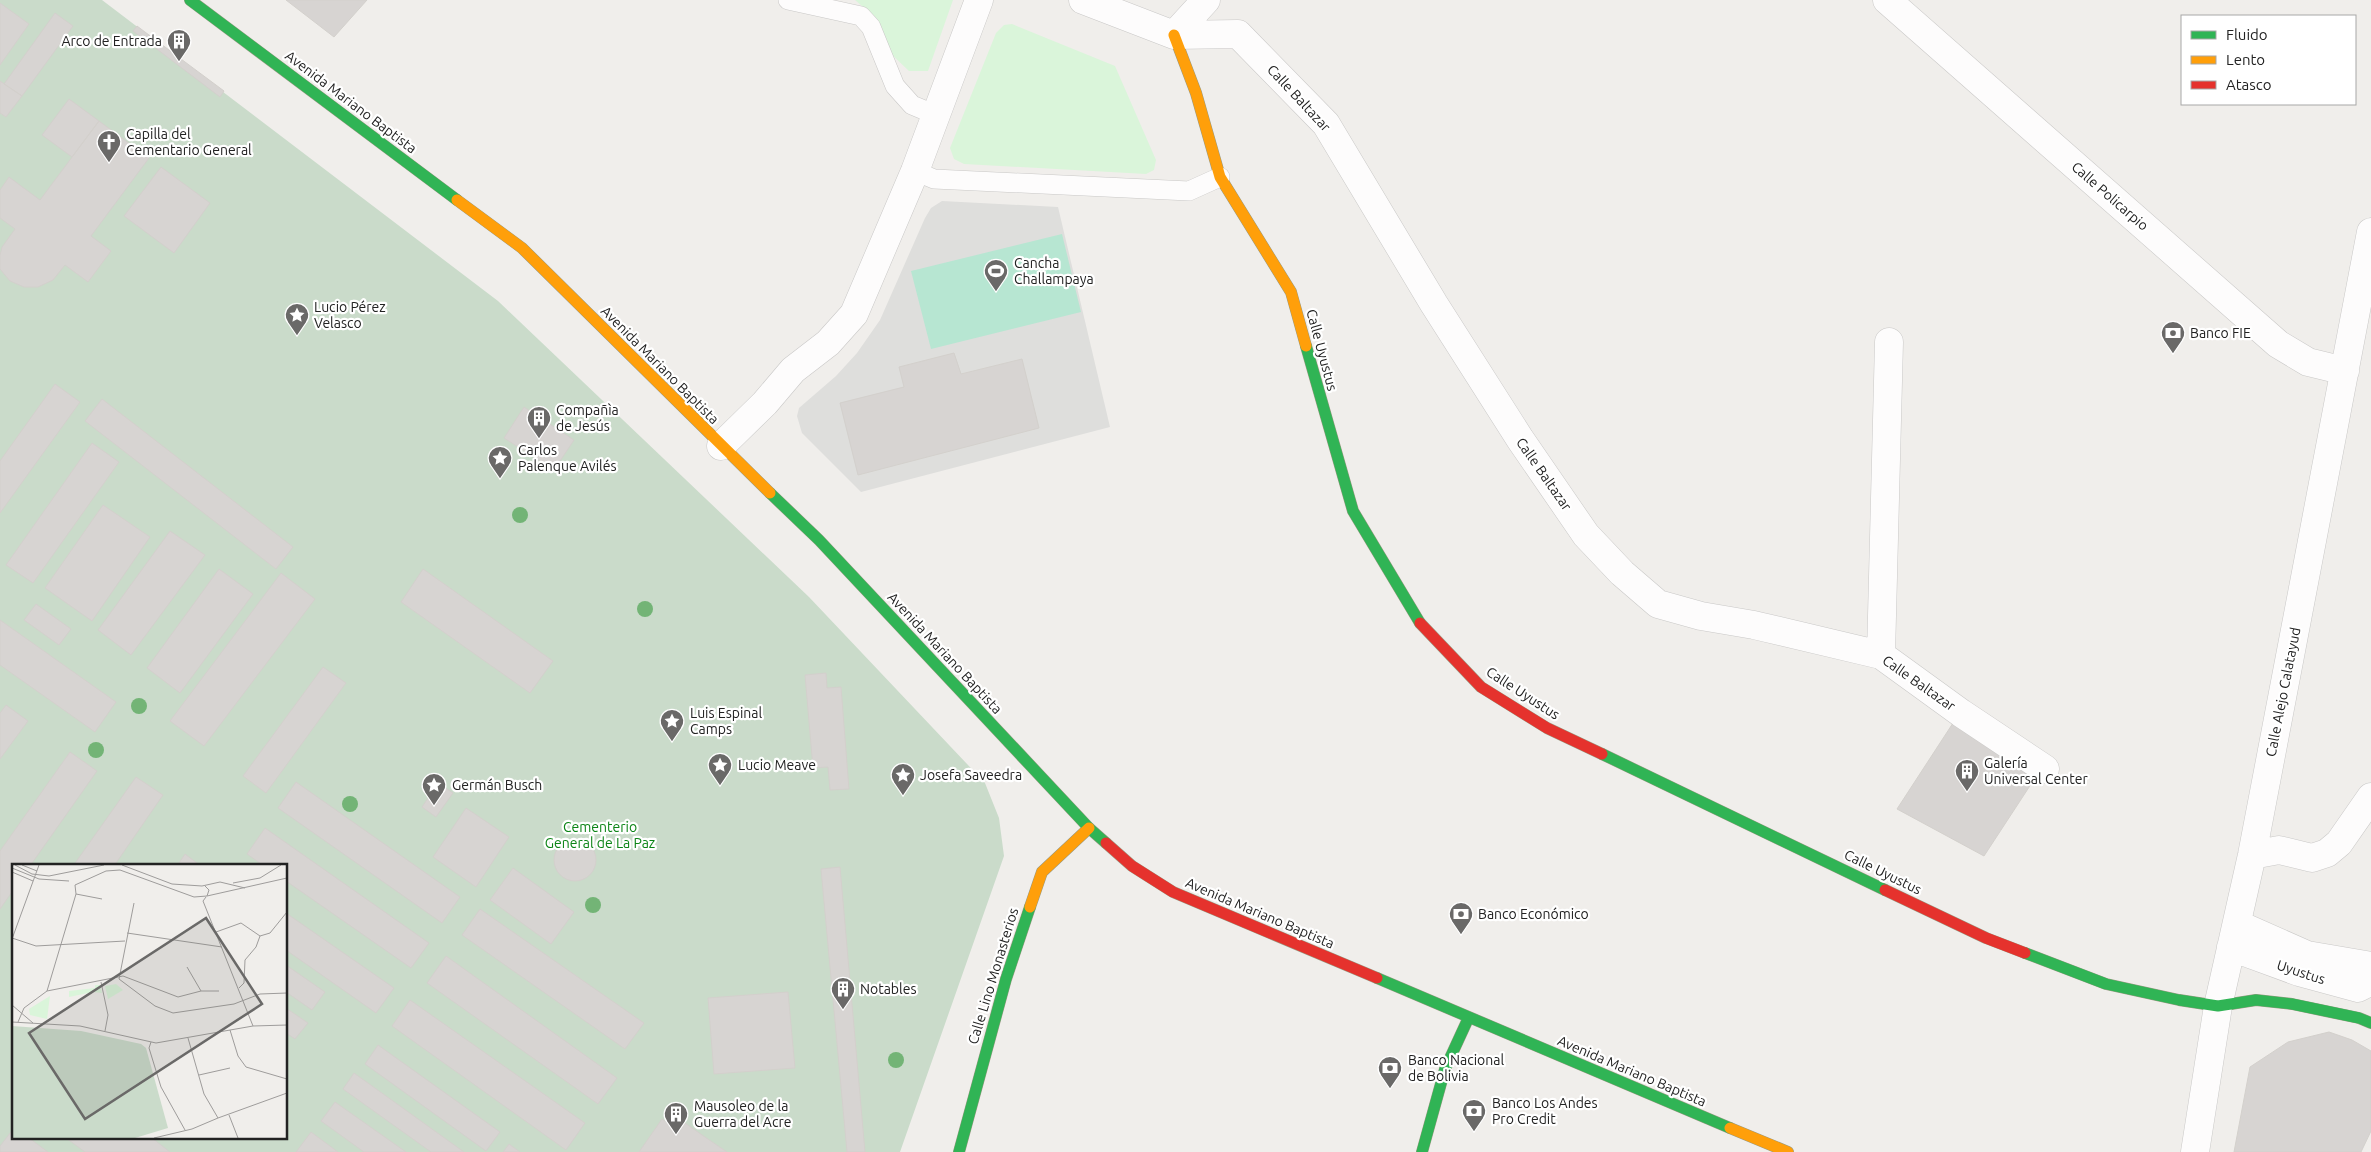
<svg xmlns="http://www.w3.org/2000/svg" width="2371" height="1152" viewBox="0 0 2371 1152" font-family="Ubuntu,sans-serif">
<rect width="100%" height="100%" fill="#f0eeeb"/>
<path fill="#dededc" d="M942 201 1058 207 1110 427 861 492 802 433 797 416 799 408 836 376 857 353 880 320 925 218 931 208Z"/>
<path fill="#cadbca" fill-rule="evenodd" d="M0 0H102L498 301 809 597 985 783 999 818 1004 856 900 1152H0ZM14 866H286V1138H14Z"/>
<path fill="#daf5da" d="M855 0H953L928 71H909L889 52 876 18Z
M1012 24 1115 66 1156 160 1154 170 1146 174 964 164 954 159 950 148 996 33 1004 25Z"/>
<path fill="#b7e6d2" d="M1062 234 1081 312 931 349 911 271Z"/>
<path fill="#d7d4d2" stroke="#d3d0cc" d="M286 0H367L334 37Z
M0 3 29 24 0 65Z
M55 13 73 26 22 96 4 84Z
M137 26 181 59 224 91 220 97 133 31Z
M0 81 22 96 6 117 0 113Z
M69 99 99 121 72 157 42 135Z
M99 121 149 158 91 236 111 251 88 282 65 265 53 280 38 287H24L10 281 0 269V255L2 247 15 229 0 218V190L9 177 40 200Z
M161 167 210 203 174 253 124 216Z
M954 353 961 374 1022 359 1039 428 858 475 840 403 904 387 899 367Z
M55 384 80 402 0 513V461Z
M102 399 293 547 276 569 85 421Z
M524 407 574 440 554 470 504 438Z
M92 443 119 462 33 583 6 565Z
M103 505 150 537 92 621 45 588Z
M170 531 205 555 131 655 98 630Z
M219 569 253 594 180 693 147 668Z
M423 569 553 661 530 693 401 602Z
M281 573 315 599 204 746 170 721Z
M36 604 71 629 59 645 24 620Z
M0 620 116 702 95 732 0 665Z
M323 667 346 683 266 793 243 776Z
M826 673 827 688 841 687 849 789 830 790 828 767 813 768 805 675Z
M6 705 28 721 0 759V713Z
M1955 720 2037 775 1984 856 1897 809Z
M70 752 97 771 30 866H14V889L0 909V851Z
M136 777 163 795 114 866H73Z
M296 782 460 897 442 923 278 808Z
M438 783 453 793 436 817 422 807Z
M466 808 509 837 476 887 433 857Z
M265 828 429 943 411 968 286 881V866H264L247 854Z
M554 860a21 21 0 1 1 42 0a21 21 0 1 1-42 0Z
M185 854 201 866H177Z
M840 867 865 1152H847L821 869Z
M513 868 574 912 551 944 490 900Z
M480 909 644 1023 625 1049 462 935Z
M286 913 394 988 376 1013 286 950Z
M446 956 617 1078 598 1104 427 983Z
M286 965 325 992 312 1010 286 992Z
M788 992 795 1068 714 1074 708 998Z
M410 1000 585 1123 566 1150 392 1026Z
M286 1008 308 1023 295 1039 286 1033Z
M2329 1032 2352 1040 2371 1051V1131L2361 1152H2234L2250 1067 2288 1042Z
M378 1045 500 1132 486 1151 365 1064Z
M354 1073 464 1152H431L343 1089Z
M335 1102 406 1152H364L321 1121Z
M675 1116 705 1137 727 1152H639L662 1119 670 1124Z
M14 1128V1138H29L48 1152H0V1146Z
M311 1132 338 1152H296Z
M66 1138H152L170 1152H85Z
M509 1144 520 1152H503Z"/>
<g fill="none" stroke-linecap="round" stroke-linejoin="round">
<g stroke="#c9c8c7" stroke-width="20">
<path id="lane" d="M788 0 861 16 871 27 895 86 912 105 936 115
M915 171 934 179 1189 191 1220 177"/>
</g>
<g stroke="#c9c8c7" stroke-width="29">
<path id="street" d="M1083 0 1174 35 1238 34 1326 124 1434 304 1520 439 1586 535 1622 573 1658 604 1701 616 1754 625 1881 655 1961 713 2045 769
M1887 0 2278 344 2308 362 2345 371
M1174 35 1206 0
M721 446 765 403 793 370 828 343 854 314 915 171 979 0
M1881 655 1889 342
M2252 855 2279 850 2312 858 2327 853 2339 843 2371 797
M2237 924 2307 955 2371 966
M2231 947 2299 972 2358 988 2371 981
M2195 1152 2218 1006 2252 855 2371 232"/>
</g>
<g stroke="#999a82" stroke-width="12">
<path id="fast" d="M190 0 457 200
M1306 346 1353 511 1420 623
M770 493 819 540 1089 828 1106 843
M1602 754 1885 890
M2025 953 2106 984 2179 1000 2218 1006 2256 1000 2292 1004 2359 1018 2371 1023
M1377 978 1730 1128
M959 1152 1006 979 1030 907
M1422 1152 1445 1069 1468 1019"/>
</g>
<g stroke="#999a82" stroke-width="12">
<path id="slow" d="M1174 35 1196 93 1220 177 1291 292 1306 346
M457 200 522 248 770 493
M1030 907 1042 872 1089 828
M1730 1128 1788 1152"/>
</g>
<g stroke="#999a82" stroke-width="12">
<path id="jam" d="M1420 623 1481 687 1547 728 1602 754
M1106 843 1132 866 1173 892 1377 978
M1885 890 1986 938 2025 953"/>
</g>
<use href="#lane" stroke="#fdfcfc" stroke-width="19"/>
<use href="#street" stroke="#fdfcfc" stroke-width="28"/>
<use href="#fast" stroke="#30b455" stroke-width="11"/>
<use href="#slow" stroke="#ff9f0a" stroke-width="11"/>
<use href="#jam" stroke="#e5322d" stroke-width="11"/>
</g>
<g fill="#73b476">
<circle cx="520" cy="515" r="8"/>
<circle cx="645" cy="609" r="8"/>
<circle cx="139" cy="706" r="8"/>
<circle cx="96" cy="750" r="8"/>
<circle cx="350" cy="804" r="8"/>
<circle cx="593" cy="905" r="8"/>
<circle cx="896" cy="1060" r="8"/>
</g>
<defs>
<g id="building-pin" transform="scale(1.25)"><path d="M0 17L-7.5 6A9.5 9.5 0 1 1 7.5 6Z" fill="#6a6968" stroke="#fff"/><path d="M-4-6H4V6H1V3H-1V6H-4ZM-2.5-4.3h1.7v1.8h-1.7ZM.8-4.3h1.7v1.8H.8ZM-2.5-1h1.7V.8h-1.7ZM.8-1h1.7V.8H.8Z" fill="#fff"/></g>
<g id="church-pin" transform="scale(1.25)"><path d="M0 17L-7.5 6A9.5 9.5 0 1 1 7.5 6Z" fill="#6a6968" stroke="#fff"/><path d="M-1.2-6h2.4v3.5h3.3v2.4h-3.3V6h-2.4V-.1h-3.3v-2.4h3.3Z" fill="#fff"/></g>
<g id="stadium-pin" transform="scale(1.25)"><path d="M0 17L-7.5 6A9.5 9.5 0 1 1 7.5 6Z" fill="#6a6968" stroke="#fff"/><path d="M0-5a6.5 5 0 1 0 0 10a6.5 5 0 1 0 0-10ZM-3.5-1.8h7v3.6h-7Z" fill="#fff"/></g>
<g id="sight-pin" transform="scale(1.25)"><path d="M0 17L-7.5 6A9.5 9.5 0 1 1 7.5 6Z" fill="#6a6968" stroke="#fff"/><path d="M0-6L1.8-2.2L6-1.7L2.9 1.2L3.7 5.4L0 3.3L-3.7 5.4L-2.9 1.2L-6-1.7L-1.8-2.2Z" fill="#fff"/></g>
<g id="bank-pin" transform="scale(1.25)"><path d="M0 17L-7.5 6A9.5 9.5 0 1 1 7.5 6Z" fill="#6a6968" stroke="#fff"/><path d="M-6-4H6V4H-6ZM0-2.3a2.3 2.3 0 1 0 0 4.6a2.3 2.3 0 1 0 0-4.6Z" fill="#fff"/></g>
</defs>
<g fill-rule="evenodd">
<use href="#building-pin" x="179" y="41"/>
<use href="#church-pin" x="109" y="142"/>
<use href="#stadium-pin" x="996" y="271"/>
<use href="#sight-pin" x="297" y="315"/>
<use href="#bank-pin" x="2173" y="333"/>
<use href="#building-pin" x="539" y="418"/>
<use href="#sight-pin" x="500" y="458"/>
<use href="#sight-pin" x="672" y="721"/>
<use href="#sight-pin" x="720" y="765"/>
<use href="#building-pin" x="1967" y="771"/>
<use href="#sight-pin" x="903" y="775"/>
<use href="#sight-pin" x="434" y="785"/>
<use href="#bank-pin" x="1461" y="914"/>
<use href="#building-pin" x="843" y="989"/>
<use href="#bank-pin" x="1390" y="1068"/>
<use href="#bank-pin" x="1474" y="1111"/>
<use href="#building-pin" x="676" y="1114"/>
</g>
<g text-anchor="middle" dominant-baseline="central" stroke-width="4.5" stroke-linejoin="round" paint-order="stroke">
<g font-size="14" fill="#222" stroke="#fff" text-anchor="start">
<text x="162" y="41" text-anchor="end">Arco de Entrada</text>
<text x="126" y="134">Capilla del<tspan x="126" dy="16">Cementario General</tspan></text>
<text x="1014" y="263">Cancha<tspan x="1014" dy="16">Challampaya</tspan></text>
<text x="314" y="307">Lucio Pérez<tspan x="314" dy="16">Velasco</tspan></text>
<text x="2190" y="333">Banco FIE</text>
<text x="556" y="410">Compañìa<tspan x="556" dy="16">de Jesús</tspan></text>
<text x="518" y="450">Carlos<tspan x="518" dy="16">Palenque Avilés</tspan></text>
<text x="690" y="713">Luis Espinal<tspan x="690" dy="16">Camps</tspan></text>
<text x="1984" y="763">Galería<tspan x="1984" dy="16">Universal Center</tspan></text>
<text x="738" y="765">Lucio Meave</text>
<text x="920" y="775">Josefa Saveedra</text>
<text x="452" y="785">Germán Busch</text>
<text x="1478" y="914">Banco Económico</text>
<text x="860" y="989">Notables</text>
<text x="1408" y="1060">Banco Nacional<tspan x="1408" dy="16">de Bolivia</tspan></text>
<text x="1492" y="1103">Banco Los Andes<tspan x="1492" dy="16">Pro Credit</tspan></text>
<text x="694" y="1106">Mausoleo de la<tspan x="694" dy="16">Guerra del Acre</tspan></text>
</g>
<g font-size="14" fill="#222" stroke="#fff">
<text transform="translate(1299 98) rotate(47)">Calle Baltazar</text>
<text transform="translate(351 102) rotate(37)">Avenida Mariano Baptista</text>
<text transform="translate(2110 196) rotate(41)">Calle Policarpio</text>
<text transform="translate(1322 350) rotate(75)">Calle Uyustus</text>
<text transform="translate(660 365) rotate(45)">Avenida Mariano Baptista</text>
<text transform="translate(1544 474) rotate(55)">Calle Baltazar</text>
<text transform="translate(945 653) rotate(47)">Avenida Mariano Baptista</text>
<text transform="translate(1919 683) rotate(35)">Calle Baltazar</text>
<text transform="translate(2283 692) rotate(-79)">Calle Alejo Calatayud</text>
<text transform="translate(1523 693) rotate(33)">Calle Uyustus</text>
<text transform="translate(1883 872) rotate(26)">Calle Uyustus</text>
<text transform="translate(1260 913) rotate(23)">Avenida Mariano Baptista</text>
<text transform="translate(2301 972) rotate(18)">Uyustus</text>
<text transform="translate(993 976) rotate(-73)">Calle Lino Monasterios</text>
<text transform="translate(1632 1071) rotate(23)">Avenida Mariano Baptista</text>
</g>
<g font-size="14" fill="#0c8416" stroke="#fff">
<text x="600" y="827">Cementerio<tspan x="600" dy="16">General de La Paz</tspan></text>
</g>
</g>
<g transform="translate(12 864)">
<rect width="275" height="275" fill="#f0eeeb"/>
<path d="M0 162 69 167 129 180 134 184 156 264 123 274H0Z" fill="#cadbca"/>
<path d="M104 120 111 126 96 135 93 122ZM83 121H88L90 129 81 128 57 133V127L83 124ZM38 132 35 155 18 151 17 145Z" fill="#daf5da"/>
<path fill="none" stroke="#9e9c9b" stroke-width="1" d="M3 1 20 10 37 12 92 1M10 1 25 7M110 1 160 20 190 22 208 18 233 24M0 4 27 15 57 17M0 8 21 17M221 19 248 14 269 1M63 21 94 7 108 6 182 33 195 32 197 26 193 22M64 30 90 35M195 32 275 14M194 33 191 37 241 162M204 68 229 59 248 72M115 69 210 83M248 72 258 69 275 48M0 74 24 82 113 77M0 75 27 1M175 103 189 127M107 115 143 142 161 149 222 140 248 130 275 129M107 115 122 39M89 118 96 151 93 167M227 124 232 119 233 96 244 83 248 72M35 127 64 30 63 21M0 141 21 159M0 158 68 162 144 179 241 162 275 161M6 158 12 144 35 127 111 112 166 133 189 127H207M218 166 226 192 234 203 275 215M139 178 137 184 149 223 173 266M187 211 218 204M217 251 226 274M206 254 275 229M142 274 180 265 206 254 192 230 176 174"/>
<path fill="#6a6968" fill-opacity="0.15" stroke="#6a6968" stroke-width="2.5" d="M194 54 250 140 73 255 17 169Z"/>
<rect width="275" height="275" fill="none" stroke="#222" stroke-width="2.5"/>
</g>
<rect x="2181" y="15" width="175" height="90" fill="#ffffff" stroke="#a7a7a7"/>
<rect x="2191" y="31" width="25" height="8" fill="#30b455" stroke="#a7a7a7"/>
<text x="2226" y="40" font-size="15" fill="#222222">Fluido</text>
<rect x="2191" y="56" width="25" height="8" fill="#ff9f0a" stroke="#a7a7a7"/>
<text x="2226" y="65" font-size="15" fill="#222222">Lento</text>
<rect x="2191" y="81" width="25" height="8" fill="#e5322d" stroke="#a7a7a7"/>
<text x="2226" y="90" font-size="15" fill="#222222">Atasco</text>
</svg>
